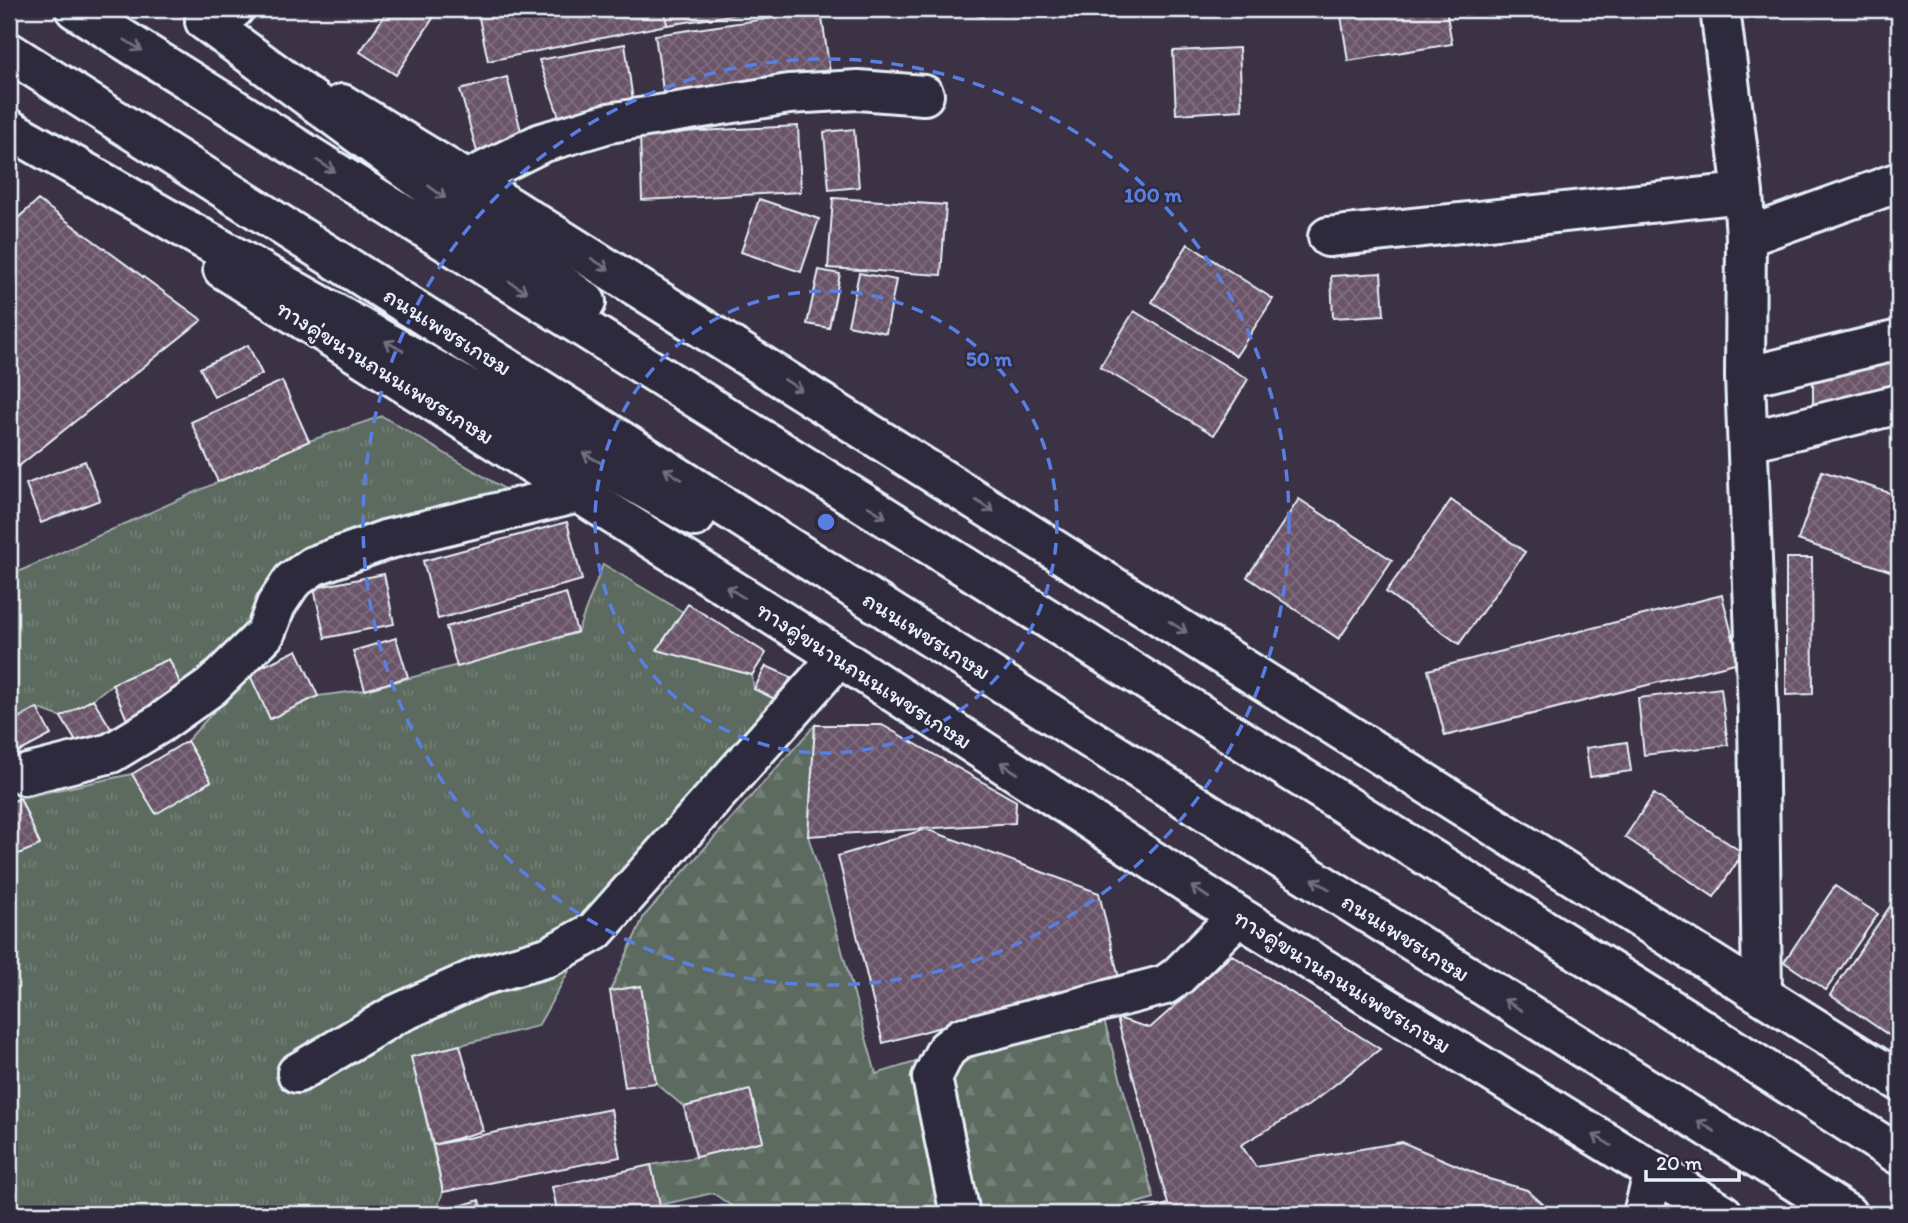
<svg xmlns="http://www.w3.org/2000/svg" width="1908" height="1223" viewBox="0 0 1908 1223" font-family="Itim,'Playpen Sans Thai',sans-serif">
<defs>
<pattern id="grass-tufts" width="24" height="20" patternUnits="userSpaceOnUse" patternTransform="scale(1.75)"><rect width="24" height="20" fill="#5c6a5f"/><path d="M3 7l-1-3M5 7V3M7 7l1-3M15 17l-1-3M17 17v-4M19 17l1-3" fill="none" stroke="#738077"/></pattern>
<pattern id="forest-firs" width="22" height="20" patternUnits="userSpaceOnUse" patternTransform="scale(1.75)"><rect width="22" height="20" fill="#5c6a5f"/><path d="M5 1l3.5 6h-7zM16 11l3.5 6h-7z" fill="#738077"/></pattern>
<pattern id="building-cross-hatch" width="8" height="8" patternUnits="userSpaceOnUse" patternTransform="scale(1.75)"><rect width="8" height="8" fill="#6a5467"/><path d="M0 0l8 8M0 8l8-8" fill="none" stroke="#7f6d7e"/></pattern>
</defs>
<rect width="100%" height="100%" fill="#3b3245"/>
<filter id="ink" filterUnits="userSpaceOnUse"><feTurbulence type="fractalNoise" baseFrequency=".0143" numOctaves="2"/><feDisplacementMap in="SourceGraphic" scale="14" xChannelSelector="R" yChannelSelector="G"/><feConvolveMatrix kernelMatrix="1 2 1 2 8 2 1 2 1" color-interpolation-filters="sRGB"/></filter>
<g filter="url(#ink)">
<path fill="url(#grass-tufts)" stroke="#a2aeac" stroke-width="2" d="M382 416 540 510 317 570 185 694 169 659 112 684 93 699 61 717 37 708 9 723V576L309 441Z
M603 564 683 612 657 650 752 675 754 689 779 701 611 896 538 1026 411 1057 443 1192 435 1214H9V858L40 844 20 798 132 774 156 813 211 782 187 741 249 673 271 719 318 696 365 690 577 633Z"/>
<path fill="url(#forest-firs)" stroke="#a2aeac" stroke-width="2" d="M815 725 808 836 827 896 876 1074 1100 1006 1154 1198 1100 1214H743L713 1193 660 1205 651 1165 696 1157 762 1140 750 1091 684 1107 656 1083 641 986 610 991 644 916Z"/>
<path fill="url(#building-cross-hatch)" stroke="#e8f1f8" stroke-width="2" d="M389 9H425L435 15 396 75 360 52Z
M501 9H664L667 25 488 61 478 13Z
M665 9H770L667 25Z
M955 9H985L983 17Z
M1340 9H1446L1452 44 1348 61Z
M821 11 830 72 664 97 655 35Z
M625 44 634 108 563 128 539 60Z
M1239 48 1242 110 1176 114 1173 51Z
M507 77 525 146 479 159 460 90Z
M798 126 801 192 642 200 640 134Z
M854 129 859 187 829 190 824 132Z
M833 198 946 205 941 275 828 268Z
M759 199 819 219 801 272 741 252Z
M38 200 202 320 19 466 9 459V226Z
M1188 244 1273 299 1236 356 1152 302Z
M819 270 840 274 829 328 807 324Z
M859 273 896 280 886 333 848 325Z
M1381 273 1384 315 1333 318 1331 276Z
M1134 311 1248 379 1214 435 1100 367Z
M248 345 262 374 214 397 200 368Z
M1899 351V397L1813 416V371Z
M282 381 309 441 218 482 191 422Z
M85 461 100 500 41 523 26 484Z
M1822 471 1899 496V574L1798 540Z
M1299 499 1392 560 1339 639 1247 577Z
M1451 500 1525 552 1459 644 1386 592Z
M567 522 582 580 438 619 423 561Z
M1786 558H1812L1813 694 1786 695Z
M384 574 394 624 325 638 314 588Z
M566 593 577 632 457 667 446 627Z
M1722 595 1739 662 1445 736 1428 670Z
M688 604 766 653 752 675 657 650Z
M396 638 408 677 365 690 353 651Z
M297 650 318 696 270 719 249 673Z
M169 659 185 694 127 720 112 684Z
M766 666 791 677 779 701 754 689Z
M1721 688 1728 745 1644 755 1638 698Z
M93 699 121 745 86 758 61 717Z
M37 708 51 735 9 757V723Z
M815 725H882L1016 801 1015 823 808 836Z
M187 741 211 781 156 814 132 774Z
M1627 742 1631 771 1590 777 1586 748Z
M1654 794 1743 853 1714 897 1625 837Z
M20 798 40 845 9 858V803Z
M926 829 1099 893 1119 978 883 1043 838 856Z
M1835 886 1878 914 1826 990 1784 962Z
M1899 893V1042L1830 995Z
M1232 955 1380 1049 1309 1105 1241 1145 1256 1167 1402 1142 1489 1179 1527 1190 1554 1214H1136L1168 1204 1117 1018 1150 1028Z
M641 986 656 1083 625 1087 610 991Z
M460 1045 483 1131 433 1145 411 1057Z
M750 1090 763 1141 696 1157 684 1107Z
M611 1109 620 1157 443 1192 433 1145Z
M651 1165 662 1214H558L552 1187Z
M479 1200 484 1214H434H435Z"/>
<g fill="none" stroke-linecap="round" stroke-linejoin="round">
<g stroke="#e8f1f8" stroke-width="44">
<path id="minor" d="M1720 9 1743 193 1746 237 1745 377 1758 714 1762 994
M205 21 234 9
M467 180 541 143 609 123 789 94 858 90 924 95
M1328 237 1743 193
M1746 237 1899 182
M1745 377 1899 340
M1749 441 1899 404
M24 775 111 753 159 724 211 687 265 634 276 605 292 581 313 566 385 540 578 493
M297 1073 395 1015 481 976 548 957 595 931 839 657
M960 1214 932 1078 946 1050 961 1038 1165 985 1178 976 1238 916
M1643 1214 1654 1171"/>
</g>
<g stroke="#e8f1f8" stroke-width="44">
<path id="major" d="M342 104 467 180 1899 1081
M223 269 839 657 1238 916 1723 1214"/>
</g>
<g stroke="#e8f1f8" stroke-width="44">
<path id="highway" d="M75 9 1666 1006 1899 1155
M205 21 586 302
M9 52 1100 745 1847 1214
M9 129 695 517"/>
</g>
<use href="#minor" stroke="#2f2a3d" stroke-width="38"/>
<use href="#major" stroke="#2f2a3d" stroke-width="38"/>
<use href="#highway" stroke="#2f2a3d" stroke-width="38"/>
</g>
<defs><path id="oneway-shaft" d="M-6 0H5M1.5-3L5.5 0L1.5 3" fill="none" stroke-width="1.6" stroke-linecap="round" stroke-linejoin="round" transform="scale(1.75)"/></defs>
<g stroke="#70707e">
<use href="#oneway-shaft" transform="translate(133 45) rotate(32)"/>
<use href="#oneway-shaft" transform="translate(326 166) rotate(32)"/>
<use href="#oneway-shaft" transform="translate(437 192) rotate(36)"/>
<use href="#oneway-shaft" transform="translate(600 264) rotate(32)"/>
<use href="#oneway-shaft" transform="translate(518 287) rotate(32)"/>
<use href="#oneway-shaft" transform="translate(394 346) rotate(-151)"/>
<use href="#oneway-shaft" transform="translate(793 385) rotate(32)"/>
<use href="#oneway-shaft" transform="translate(592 458) rotate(-151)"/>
<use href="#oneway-shaft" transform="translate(673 474) rotate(-148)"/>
<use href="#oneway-shaft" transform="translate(985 506) rotate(32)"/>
<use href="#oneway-shaft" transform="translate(877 512) rotate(32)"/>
<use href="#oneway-shaft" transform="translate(735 592) rotate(-148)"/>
<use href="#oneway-shaft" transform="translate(1178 627) rotate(32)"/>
<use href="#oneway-shaft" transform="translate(1009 768) rotate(-147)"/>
<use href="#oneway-shaft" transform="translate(1321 884) rotate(-148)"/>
<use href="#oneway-shaft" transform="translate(1200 892) rotate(-147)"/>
<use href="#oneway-shaft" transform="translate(1513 1005) rotate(-148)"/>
<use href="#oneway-shaft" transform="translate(1706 1126) rotate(-148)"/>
<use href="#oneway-shaft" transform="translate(1602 1140) rotate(-149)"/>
</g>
</g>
<g fill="none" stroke="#5a7fe2" stroke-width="3.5" stroke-dasharray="12 9">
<circle cx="826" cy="522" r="231"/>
<circle cx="826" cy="522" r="463"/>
</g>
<g text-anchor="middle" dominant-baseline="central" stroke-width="5" stroke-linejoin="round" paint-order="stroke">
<g font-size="24" fill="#e8f1f8" stroke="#2f2a3d">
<text transform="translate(448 331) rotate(32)">ถนนเพชรเกษม</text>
<text transform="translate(386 372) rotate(32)">ทางคู่ขนานถนนเพชรเกษม</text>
<text transform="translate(927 635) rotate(32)">ถนนเพชรเกษม</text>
<text transform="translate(865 675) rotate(33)">ทางคู่ขนานถนนเพชรเกษม</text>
<text transform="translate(1406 937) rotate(32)">ถนนเพชรเกษม</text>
<text transform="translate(1343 981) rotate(32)">ทางคู่ขนานถนนเพชรเกษม</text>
</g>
</g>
<circle cx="826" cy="522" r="10" fill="#5a7fe2" stroke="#2f2a3d" stroke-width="3.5"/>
<g font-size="21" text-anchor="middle" font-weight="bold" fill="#5a7fe2" stroke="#2f2a3d" stroke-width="5" stroke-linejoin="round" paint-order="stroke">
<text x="1153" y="202">100 m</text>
<text x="989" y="366">50 m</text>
</g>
<rect width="1908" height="1223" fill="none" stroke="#2f2a3d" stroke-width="35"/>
<rect x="18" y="18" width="1873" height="1188" fill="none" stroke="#e8f1f8" stroke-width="2.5" filter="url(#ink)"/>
<path d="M1646 1170v10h93v-10" fill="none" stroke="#e8f1f8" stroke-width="3.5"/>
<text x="1656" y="1170" font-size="21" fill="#e8f1f8" stroke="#2f2a3d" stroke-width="5" paint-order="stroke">20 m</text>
</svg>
